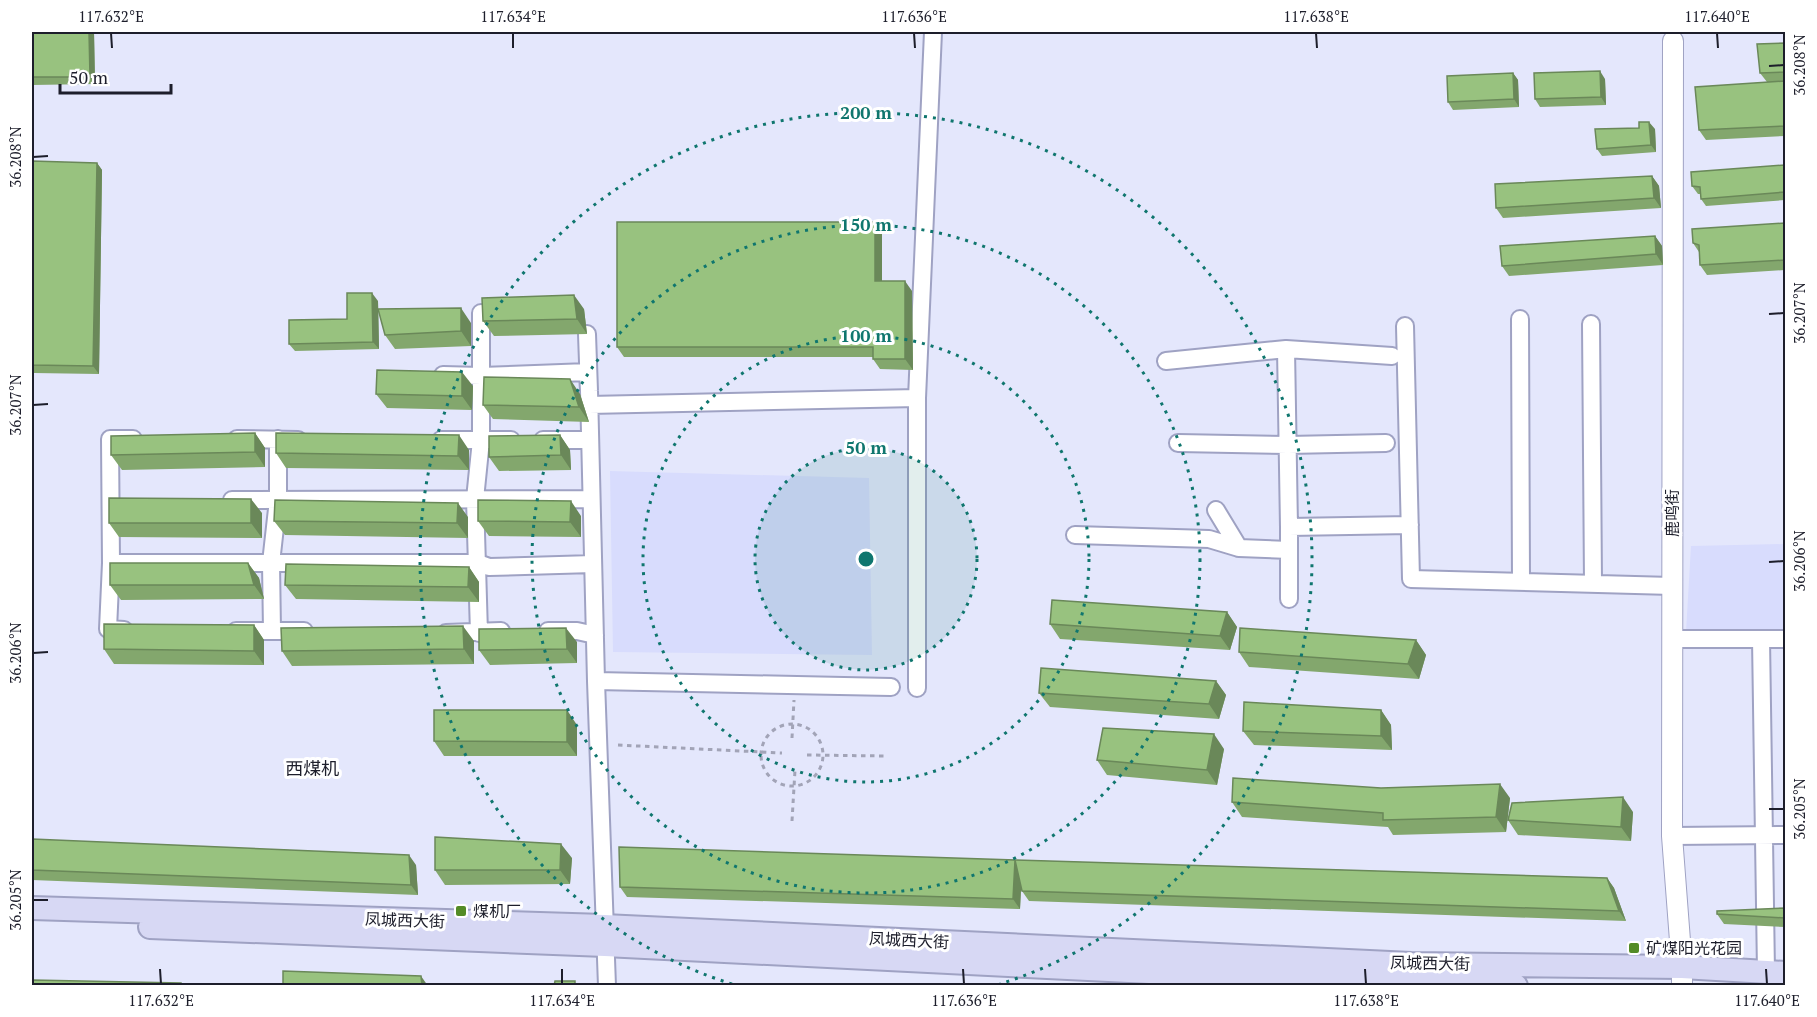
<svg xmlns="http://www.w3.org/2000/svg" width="1817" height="1017" viewBox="0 0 1817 1017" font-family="'PT Serif','Noto Sans SC',serif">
<rect width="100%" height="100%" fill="#e4e7fc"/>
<path fill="#d8dcfd" d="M610 471 869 478 872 655 613 652Z
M1785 544V629L1686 632 1691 546Z"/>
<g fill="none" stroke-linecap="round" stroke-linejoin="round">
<g stroke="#9fa2c3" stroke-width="20">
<path id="minor" d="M1520 319 1521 582
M1591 324 1593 583
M1405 326 1411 579 1672 586
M1392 356 1286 349 1289 527 1410 525
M1166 361 1286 349
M443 375 481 376 588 372 589 391 587 334
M589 391 596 681 607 986
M589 405 917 398
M237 439 298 440
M441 440H511
M543 440H590
M1178 443 1288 445 1386 443
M232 500 591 499
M1216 510 1239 548 1289 550V527
M1075 535 1209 539 1239 548
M111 563H478L489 567 593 564
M1289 599V550
M124 630 108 629 111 563 110 439H133
M236 631H304
M272 631 271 563 278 500V439
M548 631H577L595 635
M446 633 501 631
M479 633 475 499 481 440V313
M1672 639H1786
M1761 639 1766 972
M596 681 891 687
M917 688V398L933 32
M1672 836 1786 835"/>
</g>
<g stroke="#9fa2c3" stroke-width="22">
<path id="tertiary" d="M1673 41 1672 836 1682 967V986"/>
</g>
<g stroke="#9fa2c3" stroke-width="26">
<path id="secondary" d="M32 908 604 926 1411 964 1682 967 1786 973
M150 927 605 945 1411 985 1516 986"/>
</g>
<path stroke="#a2a4b7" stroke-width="3" stroke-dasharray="4.5 4.5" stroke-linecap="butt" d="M761 755a31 31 0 1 1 62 0a31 31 0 1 1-62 0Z
M792 738 794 700
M618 745 782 753
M807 755 886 756
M792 821 795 770"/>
<use href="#minor" stroke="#fff" stroke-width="16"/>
<use href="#tertiary" stroke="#fff" stroke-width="20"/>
<use href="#secondary" stroke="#d7d8f4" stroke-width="22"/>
</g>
<path fill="#83a76d" d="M32 32H94L95 84 32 85Z
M1785 43V136L1706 140 1699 130 1767 82 1760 73Z
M1513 73 1518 80 1519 107 1453 110 1448 102Z
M1605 79 1606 105 1540 107 1535 99Z
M1655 129 1656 152 1602 156 1597 149Z
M97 163 102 170 99 374 34 373 32 369V209Z
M1785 165V200L1706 206 1701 199V194H1698L1692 186Z
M1652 176 1659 186 1661 208 1503 218 1496 208Z
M1785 223V270L1707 275 1700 265 1699 252 1693 243Z
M882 232V281L912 291 913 370 880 369 873 359V357H624L617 347Z
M1655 236 1662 246 1663 265 1509 276 1502 266Z
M378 301 379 349 295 351 289 344 347 319Z
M584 309 587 334 494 336 483 321Z
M471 323V346L395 349 385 335Z
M473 386 472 410 387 408 376 394Z
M580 394 589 422 493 419 483 405Z
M255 433 265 448V467L122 470 111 455Z
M560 435 570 450 571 470 499 471 489 457Z
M469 450V470L286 468 276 453Z
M262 513V538L119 537 109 523Z
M581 516V537L489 536 478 521Z
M468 517V538L285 535 274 521Z
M248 563 259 578 264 599 121 600 110 585Z
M469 567 479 582V602L296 599 285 585Z
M1227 612 1237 627 1230 650 1060 639 1050 624Z
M254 625 264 640V665L114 664 104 649Z
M1416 640 1426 655 1419 679 1249 667 1239 652Z
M474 641V664L292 666 282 651Z
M577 642V663L490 665 479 650Z
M1216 681 1226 695 1219 719 1050 707 1039 693Z
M1381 710 1391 725 1392 750 1254 745 1243 731Z
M577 725V756H444L434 741Z
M1224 749 1217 785 1107 775 1097 760Z
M1510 798 1506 832 1393 835 1388 827 1242 817 1232 802Z
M1633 812 1631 841 1518 835 1508 820Z
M32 839 416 865 418 895 32 880Z
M572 858 570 884 445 885 435 870Z
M1015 860 1607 878 1614 888 1626 921 1029 901 1022 891 1021 887 1020 909 627 897 620 887Z
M1785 908V927L1724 924 1717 914Z"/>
<path fill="#6a8859" d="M89 32H94L95 84 90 77Z
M1600 71 1605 79 1606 105 1601 97Z
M1513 73 1518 80 1519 107 1514 99Z
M1649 122 1655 129 1656 152 1651 145Z
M97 163 102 170 99 374 93 366Z
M1652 176 1659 186 1661 208 1654 198Z
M875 222 882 232V291L875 281Z
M1655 236 1662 246 1663 265 1656 254Z
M905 281 912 291 913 370 905 359Z
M372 293 378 301 379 349 373 342Z
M574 295 584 309 587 334 577 319Z
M461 308 471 323V346L461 331Z
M462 372 473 386 472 410 462 396Z
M570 379 580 394 589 422 579 407Z
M255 433 265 448V467L255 452Z
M459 435 469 450V470L458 456Z
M560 435 570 450 571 470 561 455Z
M251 499 262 513V538L251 523Z
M571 501 581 516V537L570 522Z
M458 503 468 517V538L457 523Z
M248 563 259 578 264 599 254 585Z
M469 567 479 582V602L468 587Z
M1227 612 1237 627 1230 650 1220 636Z
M254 625 264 640V665L254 651Z
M463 626 474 641V664L464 649Z
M566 628 577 642V663L567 649Z
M1416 640 1426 655 1419 679 1408 664Z
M1216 681 1226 695 1219 719 1209 704Z
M567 710 577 725V756L567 742Z
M1381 710 1391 725 1392 750 1381 736Z
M1214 734 1224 749 1217 785 1207 770Z
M1500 784 1510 798 1506 832 1496 817Z
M1623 797 1633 812 1631 841 1621 827Z
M561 844 572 858 570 884 560 870Z
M409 855 416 865 418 895 411 885Z
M1015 860 1022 870 1020 909 1013 899Z
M1607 878 1614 888 1626 921 1619 911Z
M421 976 428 986H422Z"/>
<path fill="#98c27f" stroke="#6a8859" stroke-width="1.5" d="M32 32H89L90 77H32Z
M1785 43V72L1760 73 1757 44Z
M1600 71 1601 97 1535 99 1534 73Z
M1513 73 1514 99 1448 102 1447 76Z
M1785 81V126L1699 130 1695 87Z
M1639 122H1649L1651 145 1597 149 1595 129 1639 128Z
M32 161 97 163 93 366 32 365Z
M1785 165V192L1701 199 1700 187 1692 186 1691 172Z
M1652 176 1654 198 1496 208 1495 184Z
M617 222H875V281H905V359H873V347H617Z
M1785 223V260L1700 265 1699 245 1693 243 1692 229Z
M1655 236 1656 254 1502 266 1500 246Z
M347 293H372L373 342 289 344V320L347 319Z
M574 295 577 319 483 321 482 298Z
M461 308V331L385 335 378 309Z
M377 370 462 372V396L376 394Z
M484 377 570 379 579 407 483 405Z
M255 433V452L111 455V436Z
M276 433 459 435 458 456 276 453Z
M560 435 561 455 489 457V436Z
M109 498 251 499V523H109Z
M275 500 458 503 457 523 274 521Z
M478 500 571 501 570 522 478 521Z
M110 563H248L254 585H110Z
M286 564 469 567 468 587 285 585Z
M1052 600 1227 612 1220 636 1050 624Z
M104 624 254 625V651L104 649Z
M463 626 464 649 282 651 281 628Z
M566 628 567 649 479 650V629Z
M1240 628 1416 640 1408 664 1239 652Z
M1041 668 1216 681 1209 704 1039 693Z
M1244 702 1381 710V736L1243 731Z
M434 710H567V742L434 741Z
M1103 728 1214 734 1207 770 1097 760Z
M1233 778 1381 788 1500 784 1496 817 1383 820V813L1232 802Z
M1623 797 1621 827 1508 820 1512 803Z
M435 837 561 844 560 870H435Z
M32 839 409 855 411 885 32 870Z
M619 847 1015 860 1013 899 620 887Z
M1015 860 1607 878 1619 911 1022 891Z
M1785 908V918L1717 914V911Z
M283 971 421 976 422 986H283Z
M32 980 181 983V986H32Z
M555 981H575V986H554Z"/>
<path fill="none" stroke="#1d1e2b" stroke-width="2" d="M111 33 112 48M513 33V48M914 33 915 48M1316 33 1317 48M1717 33 1718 48M1769 66 1784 65M33 157 48 156M1769 314 1784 313M33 405 48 404M1769 562 1784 561M33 653 48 652M1769 809H1784M33 900H48M160 969 161 984M562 969V984M963 969 964 984M1365 969 1366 984M1766 969 1767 984"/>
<circle cx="866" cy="559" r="111" fill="#0f766e" fill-opacity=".12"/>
<g fill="none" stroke="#0f766e" stroke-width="3" stroke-dasharray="3 6">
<circle cx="866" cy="559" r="111"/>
<circle cx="866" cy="559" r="223"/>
<circle cx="866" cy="559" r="334"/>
<path d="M732 984A446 446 0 1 1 1000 984"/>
</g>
<g fill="#538b26" stroke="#fff" stroke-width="2">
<rect x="455" y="905" width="12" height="12" rx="3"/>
<rect x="1628" y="942" width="12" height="12" rx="3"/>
</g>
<g text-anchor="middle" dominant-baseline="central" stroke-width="6" stroke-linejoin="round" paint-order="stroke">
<g font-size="16" fill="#1d1e2b" stroke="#fff">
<text transform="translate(1672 513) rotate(-90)">鹿鸣街</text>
<text transform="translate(405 920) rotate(2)">凤城西大街</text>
<text transform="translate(909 940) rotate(3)">凤城西大街</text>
<text transform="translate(1430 963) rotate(1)">凤城西大街</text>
</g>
<g font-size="16" fill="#1d1e2b" stroke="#fff" text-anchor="start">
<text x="473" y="911">煤机厂</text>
<text x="1646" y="948">矿煤阳光花园</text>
</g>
<g font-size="18" fill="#1d1e2b" stroke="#fff">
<text x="312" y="768">西煤机</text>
</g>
</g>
<circle cx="866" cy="559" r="9" fill="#0f766e" stroke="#fff" stroke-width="3"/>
<g font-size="18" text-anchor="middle" font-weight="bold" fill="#0f766e" stroke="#fff" stroke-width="6" stroke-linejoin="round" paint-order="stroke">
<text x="866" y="119">200 m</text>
<text x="866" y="231">150 m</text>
<text x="866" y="342">100 m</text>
<text x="866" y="454">50 m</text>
</g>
<rect width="1817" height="1017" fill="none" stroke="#ffffff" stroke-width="66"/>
<path d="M60 84v9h111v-9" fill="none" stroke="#1d1e2b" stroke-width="3"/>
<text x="69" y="84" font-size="18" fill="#1d1e2b" stroke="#ffffff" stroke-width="4.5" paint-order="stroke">50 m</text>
<rect x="33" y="33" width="1751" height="951" fill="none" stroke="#1d1e2b" stroke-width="2"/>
<g font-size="15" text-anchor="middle" fill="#1d1e2b">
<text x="111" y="22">117.632°E</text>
<text x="513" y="22">117.634°E</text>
<text x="914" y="22">117.636°E</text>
<text x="1316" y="22">117.638°E</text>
<text x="1717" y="22">117.640°E</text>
<text transform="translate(1800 65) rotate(-90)" y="5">36.208°N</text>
<text transform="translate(16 157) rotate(-90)" y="5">36.208°N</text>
<text transform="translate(1800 313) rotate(-90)" y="5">36.207°N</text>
<text transform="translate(16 405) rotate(-90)" y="5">36.207°N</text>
<text transform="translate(1800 561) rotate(-90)" y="5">36.206°N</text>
<text transform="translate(16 653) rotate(-90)" y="5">36.206°N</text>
<text transform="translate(1800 809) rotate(-90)" y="5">36.205°N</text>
<text transform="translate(16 900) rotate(-90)" y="5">36.205°N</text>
<text x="161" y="1006">117.632°E</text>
<text x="562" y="1006">117.634°E</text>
<text x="964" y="1006">117.636°E</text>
<text x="1366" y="1006">117.638°E</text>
<text x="1767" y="1006">117.640°E</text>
</g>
</svg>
